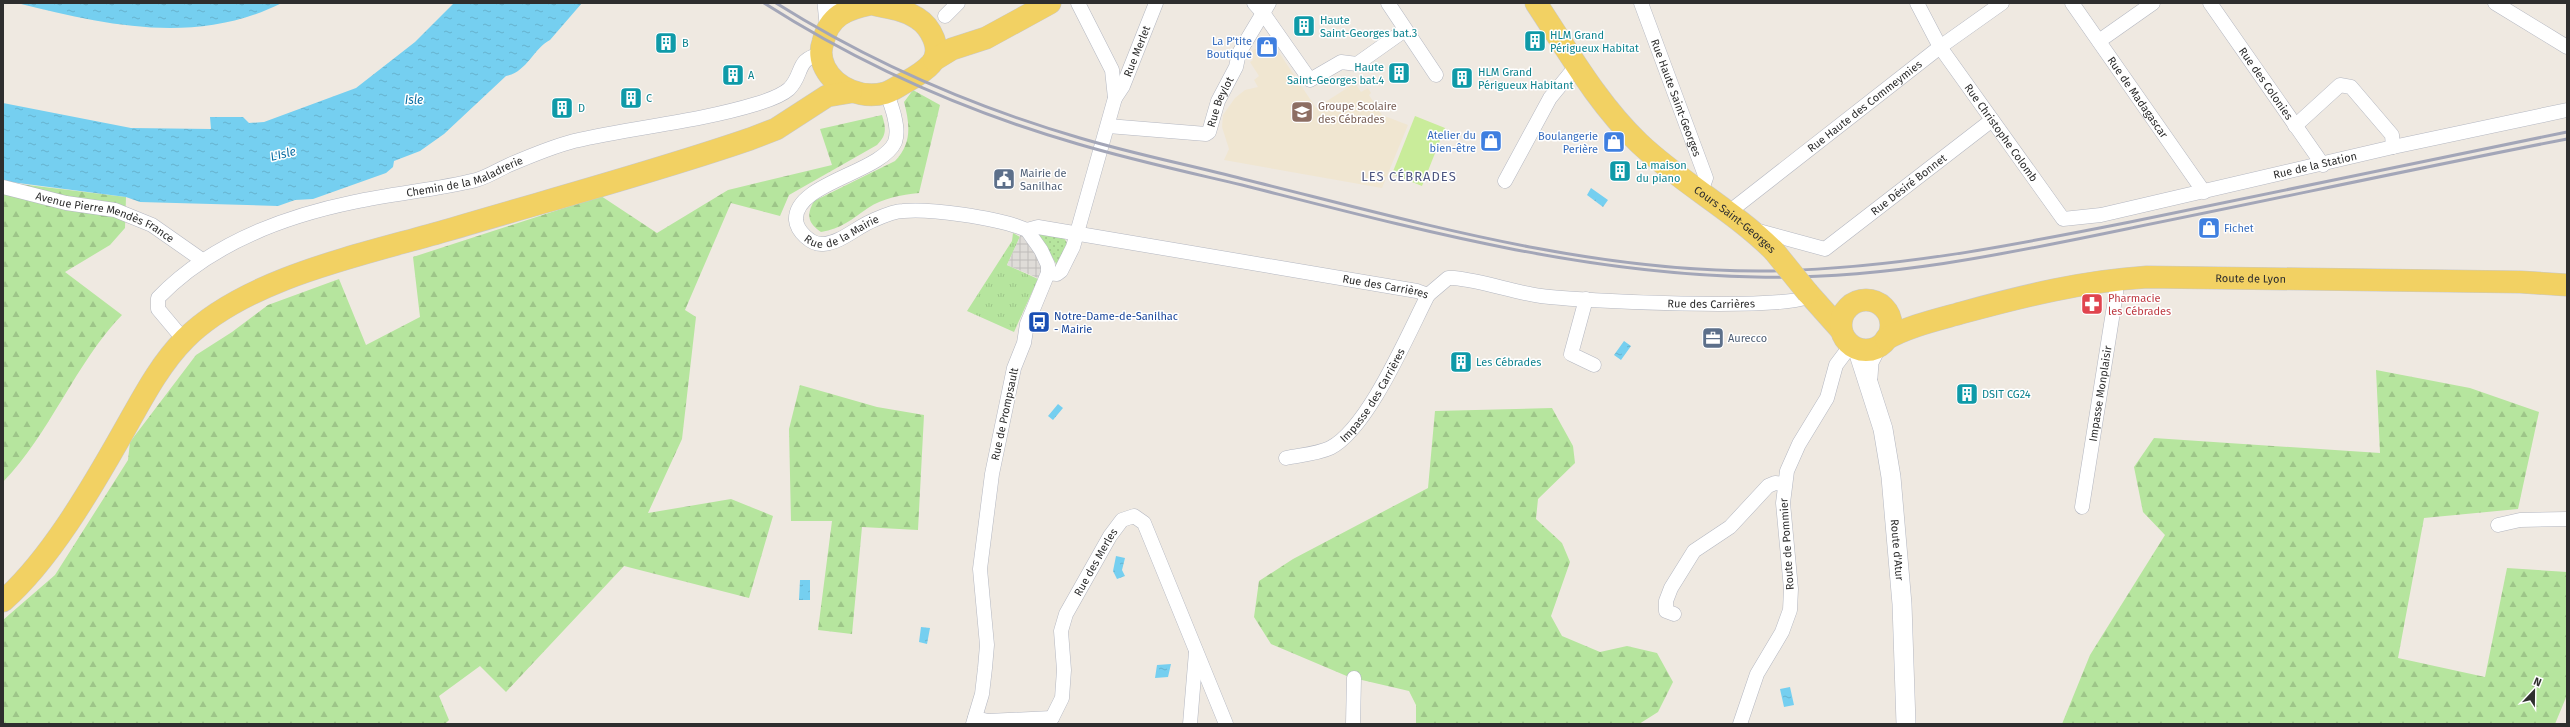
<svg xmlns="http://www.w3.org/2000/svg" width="2570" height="727" viewBox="0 0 2570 727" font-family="'Fira Sans',sans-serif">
<defs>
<pattern id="grass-dots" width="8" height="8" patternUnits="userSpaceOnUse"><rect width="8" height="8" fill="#b6e59e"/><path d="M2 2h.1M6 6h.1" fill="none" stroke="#9dc588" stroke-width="1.8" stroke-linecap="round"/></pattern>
<pattern id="forest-firs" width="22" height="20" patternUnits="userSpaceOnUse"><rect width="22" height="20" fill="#b6e59e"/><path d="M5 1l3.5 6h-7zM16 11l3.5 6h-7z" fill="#9dc588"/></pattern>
<pattern id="park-tufts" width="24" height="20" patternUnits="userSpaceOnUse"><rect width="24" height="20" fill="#b6e59e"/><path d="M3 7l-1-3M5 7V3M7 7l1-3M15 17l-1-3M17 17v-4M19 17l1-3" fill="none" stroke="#9dc588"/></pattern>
<pattern id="plaza-grid" width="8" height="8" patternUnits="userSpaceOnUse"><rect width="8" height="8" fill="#dfdcd8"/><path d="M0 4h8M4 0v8" fill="none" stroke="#c0bdba"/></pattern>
<pattern id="water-ripples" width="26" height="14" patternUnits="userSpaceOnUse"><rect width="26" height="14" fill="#75cff0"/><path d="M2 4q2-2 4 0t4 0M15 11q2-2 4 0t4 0" fill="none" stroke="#66b2ce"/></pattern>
</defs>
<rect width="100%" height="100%" fill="#efe9e1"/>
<path fill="#f0e6d1" d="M1270 39 1316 108 1355 83 1361 92 1368 88 1371 93 1369 95 1382 115 1408 125 1382 188 1224 160 1229 149 1222 127 1223 115 1235 98 1245 90 1258 87 1254 80 1259 76 1250 62 1253 60 1248 54Z"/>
<path fill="url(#grass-dots)" d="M1042 232 1062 235 1069 246 1057 265 1038 235Z"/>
<path fill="url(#forest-firs)" d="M913 90 940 105 919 193C901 195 883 198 868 208 852 219 841 229 821 232 808 223 806 215 814 201L895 161C912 143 910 125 904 102Z
M882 115C886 128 887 135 877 145L789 195 780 216 731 203 685 310 696 317 682 439 648 513 731 499 773 516 749 598 624 566 506 692 480 666 439 696 449 720 445 724H3V620L55 575 128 460 130 442 196 355 232 332 268 305 339 279 366 345 420 317 413 257 601 196 657 233 728 190 832 165 820 129Z
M3 182 126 197 125 228 110 245 65 272 122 315C76 362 50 434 3 482Z
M2376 370 2470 388 2539 412 2518 509 2424 518 2398 658 2485 677 2507 568 2567 572V695L2555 724H2062L2090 655 2165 535 2143 512 2134 467 2154 438 2380 453Z
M800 385 877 407 924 415 918 530 862 527 852 634 818 630 832 521H791L789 429Z
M1552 408 1573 446 1575 463 1538 499 1536 519 1562 543 1570 562 1551 616 1562 636 1600 652 1627 646 1657 653 1673 682 1658 712 1639 724H1416V705L1409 691 1349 677 1271 644 1254 617 1259 581 1293 559 1428 488 1435 411Z"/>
<path fill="url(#park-tufts)" d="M1013 233 1020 237 1007 265 1038 279 1014 332 967 311 1012 241Z"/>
<path fill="#c9ec9a" d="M1415 116 1445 128 1422 186 1392 174Z"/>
<path fill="url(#plaza-grid)" d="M1021 234 1039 258 1042 270 1040 279 1007 265Z"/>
<path fill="url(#water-ripples)" d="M17 3H282C195 46 106 25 17 3Z
M454 3H582L550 40C533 49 527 72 506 76L444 134 420 151 394 161 393 167 386 173 313 199 295 200 278 206 140 202 126 197 3 181V103L131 128 211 129 210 117H243L249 123 264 122 356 88 415 42Z
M1591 188 1608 200 1603 207 1587 195Z
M1624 341 1631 346 1621 360 1614 355Z
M1058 404 1063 408 1053 420 1048 416Z
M1116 556 1125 558 1122 570 1125 576 1117 579 1113 571Z
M800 580H810V600H799Z
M921 627 930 628 927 644 919 642Z
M1171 664 1168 677 1155 678 1157 665Z
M1790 687 1794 705 1784 707 1780 689Z"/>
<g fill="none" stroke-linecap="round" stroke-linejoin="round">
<g stroke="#b4b7c1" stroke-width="15">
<g id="street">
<path d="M1254 3 1263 13 1310 80 1341 62 1357 64 1405 30"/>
<path d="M1388 3 1436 75"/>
<path id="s1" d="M1641 3 1706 178 1701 192"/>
<path id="s2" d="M1917 3 1940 47 2063 219 2101 215 2393 147 2567 110"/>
<path id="s3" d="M2072 3 2204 192"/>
<path id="s4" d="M2210 3 2323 165"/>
<path d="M2495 3 2567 47"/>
<path d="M945 16 958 3"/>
<path d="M2099 41 2153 3"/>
<path id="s5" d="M886 93C890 100 892 108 894 115 896 124 898 133 895 142 881 173 794 183 796 220 797 231 811 245 823 244 841 243 858 226 874 220 883 216 894 211 903 211 930 208 994 218 1019 227L1027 230 1041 250 1048 265V273L1027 324 1024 343 1014 368 992 474 980 569 987 645 985 668 982 694 973 724"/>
<path id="s6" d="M1115 98 1123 86 1156 3"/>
<path id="s7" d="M1108 126 1206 134 1209 132 1218 101 1236 67 1239 53 1269 3"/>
<path d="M2295 126 2340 85 2351 87 2392 135 2393 147"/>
<path d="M1505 181 1550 98 1577 65"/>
<path id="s8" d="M3 187 66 203 115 210 152 225 202 260"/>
<path id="s9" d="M1729 212 1940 47 2002 3"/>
<path id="s10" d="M1027 230 1038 227 1417 291 1428 295 1448 278H1454C1484 281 1512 292 1541 296 1578 301 1787 311 1810 296"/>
<path id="s11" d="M1755 230 1825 249 1992 120"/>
<path d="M1048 273 1057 274 1061 271 1073 247 1115 98 1112 70 1078 3"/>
<path d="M1586 299 1571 354 1594 365"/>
<path id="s12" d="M184 340 158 309V298C210 244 281 217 354 202 394 193 436 190 476 180 487 177 498 170 509 165 530 156 551 147 574 141 634 127 697 122 756 104 766 101 781 96 789 89 804 74 795 59 821 54"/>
<path id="s13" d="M1286 458C1300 455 1317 454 1330 448 1368 429 1408 334 1428 295"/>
<path id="s14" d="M2082 507 2116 293V279"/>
<path d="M2498 525 2520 520 2567 519"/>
<path d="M1674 614 1666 611V601L1671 588 1694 551 1730 527 1768 486 1775 483 1784 484"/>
<path d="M975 718 988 721 1052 718"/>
<path id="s15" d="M1052 718 1062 698 1064 670 1061 631 1066 614 1110 536 1122 520 1134 516 1144 523 1226 724"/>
<path d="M1190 724 1196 652"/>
<path d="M1353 724 1354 678"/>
<path d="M1740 724 1757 674 1782 632 1790 610 1791 589 1783 503 1787 471 1799 444 1827 398 1836 365 1851 345"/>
</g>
</g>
<g stroke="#b4b7c1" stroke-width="20">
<g id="secondary">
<path d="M827 3 829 23"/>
<path id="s16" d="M1857 348 1883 429 1891 477 1902 604 1906 724"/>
<path d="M1868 377 1869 362 1876 348"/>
</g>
</g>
<g stroke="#c9c9c9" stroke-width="23">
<g id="primary">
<path id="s17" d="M1536 3C1568 51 1597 103 1639 143 1681 183 1733 210 1774 251"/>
<path d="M871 4C886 7 903 9 917 18 930 26 944 50 931 64 924 72 915 77 906 82 900 85 892 91 885 93 863 99 836 89 825 68 821 60 820 50 823 42 829 16 846 9 871 4Z"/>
<path d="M934 60 952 49 986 38 1050 3"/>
<path d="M1808 293 1841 330"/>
<circle cx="1866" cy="325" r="25"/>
<path id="s18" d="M1886 339C1909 326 1936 320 1961 313 2023 296 2084 281 2147 277L2521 282 2567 285"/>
<path d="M3 601C49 561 91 489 121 436 140 403 158 366 185 339 247 277 366 254 448 230 549 200 651 173 750 139L776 129 827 96 851 92"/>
</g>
</g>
<use href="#street" stroke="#fff" stroke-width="14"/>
<use href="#secondary" stroke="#fff" stroke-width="19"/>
<use href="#primary" stroke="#f2d163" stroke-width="22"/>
<path stroke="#a3a6b8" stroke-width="3" d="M764 3C861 65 967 112 1078 144 1132 160 1187 172 1242 185 1412 228 1580 274 1756 277 1884 280 2011 253 2136 227 2280 198 2423 167 2567 139
M776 3C870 62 974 107 1080 138 1134 154 1189 165 1243 179 1413 221 1586 272 1763 271 1887 270 2009 246 2130 222 2276 193 2421 161 2567 132"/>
<g stroke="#c9c9c9" stroke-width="23" stroke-linecap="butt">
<path id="primary-bridge" d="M1774 251 1808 293"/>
</g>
<use href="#primary-bridge" stroke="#f2d163" stroke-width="22"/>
</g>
<defs>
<g id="building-square" transform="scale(1.15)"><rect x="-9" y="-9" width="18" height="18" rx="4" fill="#0f9aa8" stroke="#fff"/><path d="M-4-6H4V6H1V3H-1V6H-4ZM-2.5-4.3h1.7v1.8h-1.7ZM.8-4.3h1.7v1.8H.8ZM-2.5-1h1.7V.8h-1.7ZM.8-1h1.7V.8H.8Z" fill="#fff"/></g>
<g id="shop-square" transform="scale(1.15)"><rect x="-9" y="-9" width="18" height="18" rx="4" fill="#3f7fe0" stroke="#fff"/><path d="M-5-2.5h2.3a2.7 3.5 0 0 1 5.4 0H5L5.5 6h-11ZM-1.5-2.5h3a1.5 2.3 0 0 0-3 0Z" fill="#fff"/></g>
<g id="school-square" transform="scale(1.15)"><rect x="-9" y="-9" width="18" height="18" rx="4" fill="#8d6e63" stroke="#fff"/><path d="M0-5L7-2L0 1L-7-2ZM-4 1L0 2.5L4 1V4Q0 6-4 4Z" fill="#fff"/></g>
<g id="civic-square" transform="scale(1.15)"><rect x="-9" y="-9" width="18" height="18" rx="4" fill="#5c6f8a" stroke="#fff"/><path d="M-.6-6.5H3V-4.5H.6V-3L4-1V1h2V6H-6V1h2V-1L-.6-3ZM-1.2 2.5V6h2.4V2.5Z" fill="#fff"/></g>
<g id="pharmacy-square" transform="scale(1.15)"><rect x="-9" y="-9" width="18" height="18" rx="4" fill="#e0444e" stroke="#fff"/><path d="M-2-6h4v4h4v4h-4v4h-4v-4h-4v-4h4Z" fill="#fff"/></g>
<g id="bus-square" transform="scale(1.15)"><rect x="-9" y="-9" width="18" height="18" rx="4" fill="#1a4fb4" stroke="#fff"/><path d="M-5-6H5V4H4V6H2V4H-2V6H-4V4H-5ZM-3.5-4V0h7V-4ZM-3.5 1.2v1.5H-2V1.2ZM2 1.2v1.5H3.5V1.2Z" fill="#fff"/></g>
<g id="office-square" transform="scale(1.15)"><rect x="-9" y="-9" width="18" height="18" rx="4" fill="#5c6f8a" stroke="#fff"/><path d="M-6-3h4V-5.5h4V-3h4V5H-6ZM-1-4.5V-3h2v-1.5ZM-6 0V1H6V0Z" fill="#fff"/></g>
</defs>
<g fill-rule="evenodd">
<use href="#building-square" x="1304" y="26"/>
<use href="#building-square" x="1535" y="41"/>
<use href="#building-square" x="666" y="43"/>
<use href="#shop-square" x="1267" y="47"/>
<use href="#building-square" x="1399" y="73"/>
<use href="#building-square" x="733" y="75"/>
<use href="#building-square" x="1462" y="78"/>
<use href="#building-square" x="631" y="98"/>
<use href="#building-square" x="562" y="108"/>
<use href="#school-square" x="1302" y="112"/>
<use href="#shop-square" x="1491" y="141"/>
<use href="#shop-square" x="1614" y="142"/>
<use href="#building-square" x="1620" y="171"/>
<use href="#civic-square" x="1004" y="179"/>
<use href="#shop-square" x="2209" y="228"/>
<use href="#pharmacy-square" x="2092" y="304"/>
<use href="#bus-square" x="1039" y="322"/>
<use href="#office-square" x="1713" y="338"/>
<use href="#building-square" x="1461" y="362"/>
<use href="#building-square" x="1967" y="394"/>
</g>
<g text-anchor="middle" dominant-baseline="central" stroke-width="3" stroke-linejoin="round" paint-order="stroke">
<g font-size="11" fill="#0d838f" stroke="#fff" text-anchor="start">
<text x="1320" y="20">Haute<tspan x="1320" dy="13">Saint-Georges bat.3</tspan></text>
<text x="1550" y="35">HLM Grand<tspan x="1550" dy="13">Périgueux Habitat</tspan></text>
<text x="682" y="43">B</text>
<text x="1384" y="67" text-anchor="end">Haute<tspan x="1384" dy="13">Saint-Georges bat.4</tspan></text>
<text x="1478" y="72">HLM Grand<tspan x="1478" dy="13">Périgueux Habitant</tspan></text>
<text x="748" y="75">A</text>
<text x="646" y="98">C</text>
<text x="578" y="108">D</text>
<text x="1636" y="165">La maison<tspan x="1636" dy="13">du piano</tspan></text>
<text x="1476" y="362">Les Cébrades</text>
<text x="1982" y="394">DSIT CG24</text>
</g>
<g font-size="11" fill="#366cbe" stroke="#fff" text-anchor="end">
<text x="1252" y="41">La P'tite<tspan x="1252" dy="13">Boutique</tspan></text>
<text x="1476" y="135">Atelier du<tspan x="1476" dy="13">bien-être</tspan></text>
<text x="1598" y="136">Boulangerie<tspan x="1598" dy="13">Perière</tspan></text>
<text x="2224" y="228" text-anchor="start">Fichet</text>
</g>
<g font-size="11" fill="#2e2e2e" stroke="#fff">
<text stroke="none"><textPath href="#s6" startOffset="52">Rue Merlet</textPath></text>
<text stroke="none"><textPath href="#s4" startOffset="98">Rue des Colonies</textPath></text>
<text stroke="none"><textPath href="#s1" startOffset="101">Rue Haute Saint-Georges</textPath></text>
<text stroke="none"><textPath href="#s3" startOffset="115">Rue de Madagascar</textPath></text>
<text stroke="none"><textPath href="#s7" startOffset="134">Rue Beylot</textPath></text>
<text stroke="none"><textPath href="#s9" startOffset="172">Rue Haute des Commeymies</textPath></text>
<text stroke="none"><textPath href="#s2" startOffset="155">Rue Christophe Colomb</textPath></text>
<text stroke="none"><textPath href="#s2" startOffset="519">Rue de la Station</textPath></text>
<text stroke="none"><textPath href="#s12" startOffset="387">Chemin de la Maladrerie</textPath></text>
<text stroke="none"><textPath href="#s11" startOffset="178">Rue Désiré Bonnet</textPath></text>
<text stroke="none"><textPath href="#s8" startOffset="107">Avenue Pierre Mendès France</textPath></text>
<text stroke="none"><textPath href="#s17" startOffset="297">Cours Saint-Georges</textPath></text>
<text stroke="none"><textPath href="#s5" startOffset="242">Rue de la Mairie</textPath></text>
<text stroke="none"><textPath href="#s18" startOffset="373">Route de Lyon</textPath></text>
<text stroke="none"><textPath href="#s10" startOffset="364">Rue des Carrières</textPath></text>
<text stroke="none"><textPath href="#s10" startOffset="699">Rue des Carrières</textPath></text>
<text stroke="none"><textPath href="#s13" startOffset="114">Impasse des Carrières</textPath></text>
<text stroke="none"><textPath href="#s14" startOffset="115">Impasse Monplaisir</textPath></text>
<text transform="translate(1005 414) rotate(-78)">Rue de Prompsault</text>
<text transform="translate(1787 544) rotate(-94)">Route de Pommier</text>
<text stroke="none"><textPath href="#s16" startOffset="207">Route d'Atur</textPath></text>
<text stroke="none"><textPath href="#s15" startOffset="167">Rue des Merles</textPath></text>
</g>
<g font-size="11" fill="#785e54" stroke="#fff" text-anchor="start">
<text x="1318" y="106">Groupe Scolaire<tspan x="1318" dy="13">des Cébrades</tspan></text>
</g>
<g font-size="11" fill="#4e5e75" stroke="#fff" text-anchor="start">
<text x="1020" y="173">Mairie de<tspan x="1020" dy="13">Sanilhac</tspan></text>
<text x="1728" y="338">Aurecco</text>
</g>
<g font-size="11" fill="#be3a42" stroke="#fff" text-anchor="start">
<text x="2108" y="298">Pharmacie<tspan x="2108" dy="13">les Cébrades</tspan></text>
</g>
<g font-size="11" fill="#164399" stroke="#fff" text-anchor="start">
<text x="1054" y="316">Notre-Dame-de-Sanilhac<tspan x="1054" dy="13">- Mairie</tspan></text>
</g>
<g font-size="12" font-style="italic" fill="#0d6fa3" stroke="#fff">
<text x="414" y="100">Isle</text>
<text transform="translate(283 154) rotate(-14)">L'Isle</text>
</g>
<g font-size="13" letter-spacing="1" fill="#4d5680" stroke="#fff">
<text x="1409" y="176">LES CÉBRADES</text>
</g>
</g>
<rect width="2570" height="727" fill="none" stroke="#2e2e2e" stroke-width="8"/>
<g transform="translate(2534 691) rotate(22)" stroke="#ffffff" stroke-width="3" paint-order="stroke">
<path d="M0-3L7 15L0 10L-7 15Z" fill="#2e2e2e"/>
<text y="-6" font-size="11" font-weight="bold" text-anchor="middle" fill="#2e2e2e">N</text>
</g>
</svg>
